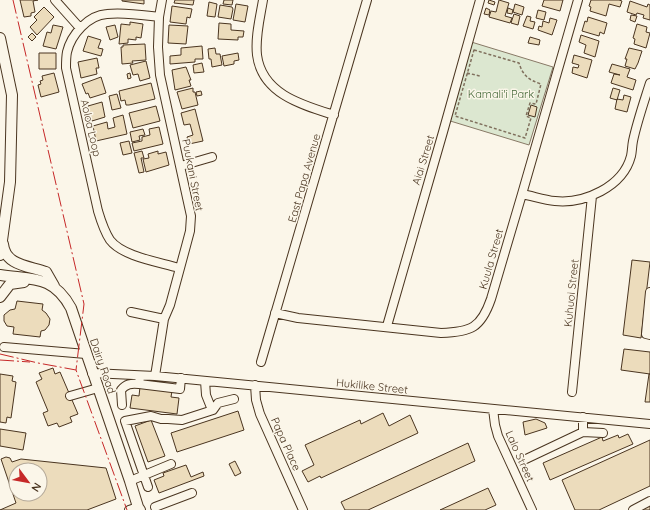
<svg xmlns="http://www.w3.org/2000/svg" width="650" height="510" viewBox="0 0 650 510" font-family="Quicksand,sans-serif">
<rect width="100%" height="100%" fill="#fbf6e9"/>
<path fill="#dce7d0" stroke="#887966" d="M468 41 553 67 529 145 447 120Z"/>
<path fill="#ecdcbc" stroke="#4a3520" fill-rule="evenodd" d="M20 0H38L33 1 35 12 31 13V16L24 17Z
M122 0H144V4L122 1Z
M175 0H194L193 5 174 3Z
M224 0H233L232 5 223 4Z
M489 0 495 2 494 5 488 3Z
M499 0 509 3 505 16 512 18 510 23 489 17 491 11 496 12Z
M544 0H563L560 11 542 6Z
M591 0H619L622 1 620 7 609 4 606 16 590 11 591 7 589 6Z
M630 1 647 7 648 4 650 5V20L643 18 644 15 637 13 636 15 627 12Z
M209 2 217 4 215 17 207 16Z
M236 4 248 6 245 22 233 20Z
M515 4 524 7 522 15 513 12Z
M220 5 232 7 233 9 231 19 218 17Z
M172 6 192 9 190 18 187 17 186 24 170 22Z
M44 7 54 17 37 35 30 27 37 20 34 17Z
M486 8 490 10 489 15 484 14Z
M508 8 513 10 512 14 507 13Z
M538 10 546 12 544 20 536 18Z
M514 14 520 16 518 25 511 23Z
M631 15 637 16 635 22 630 20Z
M527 16 531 17 530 21 535 22 533 29 523 26Z
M588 17 607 23 604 34 600 32 599 36 582 31 585 21 587 22Z
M550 18 557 20 552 35 538 30 539 26 542 27 543 21 549 23Z
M130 22 143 24 141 38 136 37V40L128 39V43L119 44 121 24 130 25Z
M219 23 231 24V30L244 31 243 37H238V40L218 39Z
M637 24 647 27 646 32 650 33 646 48 634 44 635 39 633 38Z
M53 25 63 27 56 49 43 46 47 32 51 33Z
M115 25 118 37 110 40 106 27Z
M169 25 188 26 186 44 168 43Z
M32 33 36 37 32 41 28 37Z
M581 35 599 41 595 57 584 53 586 45 579 42Z
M88 36 101 40 98 48 103 49 101 56 83 51Z
M530 37 540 40 539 45 528 43Z
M145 44 146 60 132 61 133 63 122 64 121 47H123V45Z
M202 46 203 59H195V62L170 64V56L181 55V48Z
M215 48 216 54H220L222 65 212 67 211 59H209L208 49Z
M629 48 642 51 638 63 635 69 625 66 627 59H625Z
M39 53H56V69H39Z
M238 53 239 60 234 61V64L224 66 222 56Z
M574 55 592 60 587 78 572 73 573 67 578 68 579 65 572 63Z
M97 58 99 68H96L97 74 81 78 78 62Z
M146 61 150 78 140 81 138 74 133 75 130 65Z
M202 63 204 72 194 73 193 65Z
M612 64 630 69 627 77 636 80 633 90 611 83 614 74 620 75 609 72Z
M186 67 191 80H189L191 86 175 90 172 70Z
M54 73 59 92 41 97 38 85 41 84 40 81 43 80 42 76Z
M130 73 131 78 128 79 127 74Z
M101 77 106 93 90 98 88 93 86 94 82 84Z
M151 83 155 99 129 105H126L125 100 121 101 119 91Z
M193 88V92H195L198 105 182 109 177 92Z
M613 88 620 90 617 100 610 98Z
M201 91 202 95 197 96 196 92Z
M117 94 121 108 112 110 109 96Z
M624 95 631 97 627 112 615 109 617 99 623 100Z
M102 102 105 117 92 121 91 118 87 119 85 113 89 112 88 106Z
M531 105 537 107 535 117 528 115Z
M156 106 160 121 133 128 129 113Z
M195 109 203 141 189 144 187 137 193 135 190 124 184 125 181 113Z
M123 115 127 134 96 141 93 126 107 122 108 129 115 127 113 118Z
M159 127 163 144 134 151 132 143 142 141V137L150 135 149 129Z
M143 129 145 135 139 136 140 140 132 142 130 132Z
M129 141 132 153 123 155 120 143Z
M142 151 144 158H141L144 172 139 173 134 153Z
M158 151V154L166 152 169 165 146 172 143 159 149 158 148 154Z
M632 260 650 262 641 338 623 335Z
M17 301 43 304 42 310 46 313 50 319 49 325 45 330 41 331 40 337 13 334 14 327 7 326 4 321V315L10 310 15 309Z
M624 349 650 352V374L621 370Z
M53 368 55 374 60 372 78 414 70 417 72 422 59 427 57 423 48 426 43 413 48 411 36 382 42 379 39 373Z
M0 374 13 376 12 381 16 382 11 418 7 417 6 423 0 422Z
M649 374H650V402H645Z
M140 387 172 391 171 397 179 398 177 414 130 408 132 395 139 396Z
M238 411 244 430 177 452 171 433Z
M383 413 389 426 410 415 418 433 321 478 320 476 308 482 302 471 314 465 305 445 360 420 361 424Z
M536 419 545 423 547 428 525 435 523 422Z
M151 420 165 456 148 462 135 426Z
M0 429 26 433 23 450 0 446Z
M628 434 633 444 550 480 543 463 602 437 603 441 618 435 619 438Z
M650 440V486L599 510H575L562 480Z
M468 443 475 461 368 510H345L341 502Z
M6 457 10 458 12 462 21 459 106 468 116 499 87 510H0L16 503 1 459ZM16 470H40V494H16Z
M235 461 241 473 235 476 229 464Z
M186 465 191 477 203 472 204 476 159 493 154 480 164 476 163 473Z
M488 488 496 505 485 510H440Z
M650 505V510H638Z"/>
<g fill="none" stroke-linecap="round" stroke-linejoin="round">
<g stroke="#4a3520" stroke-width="10">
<path id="minor" d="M55 0 80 28
M263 0C260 18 255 37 257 55 262 94 302 105 334 115
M159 17C142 15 124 12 107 14 88 15 71 35 67 52 66 57 66 63 66 68L98 211C101 221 104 231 110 240 123 257 160 262 179 268
M181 166 212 157
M522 194C533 196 544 200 555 201 584 204 623 187 631 156 632 152 632 146 633 141 637 122 644 102 650 83
M650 292 646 334 650 335
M131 312 164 319
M275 313 298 318 441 333C471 332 481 328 491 299L522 194 578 0
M387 326 443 132 480 0
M4 347 86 354
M261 362 367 0
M92 373 155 376 650 424
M140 376 139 384 180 389 181 378
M155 376 164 319 170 305 186 246 190 231 191 216 160 75 158 47 159 17 162 0
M205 381 206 395 212 410
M255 385 256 400 260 414 303 510
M572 392 592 196
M70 396 98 388
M122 405 121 390C126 384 131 383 139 384
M493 409 495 425 498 436 532 510
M583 432 603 433
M526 459 583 432V417
M130 481 171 464
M148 487 125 421 151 416 161 419H168L182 420 213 410 218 403 234 399
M155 507 192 493
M129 510 138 507
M633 510 650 501"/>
</g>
<g stroke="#4a3520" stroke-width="12">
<path id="major" d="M0 38 12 95 10 182 0 255
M3 244C5 266 30 266 46 272L54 286
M0 275C33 280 53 275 71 308L130 481 138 507 140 510
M0 297 10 284 24 282"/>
</g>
<path stroke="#7f6f5c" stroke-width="1.5" stroke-dasharray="3 2" stroke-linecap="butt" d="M474 50 519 63C523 76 529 80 541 84L536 104 530 103 526 116 531 118 525 138 455 116Z
M467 73 480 76"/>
<use href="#minor" stroke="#fbf6e9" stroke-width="8"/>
<use href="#major" stroke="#fbf6e9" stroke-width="10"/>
<path stroke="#c62828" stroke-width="1" stroke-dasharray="14 3 2 3" stroke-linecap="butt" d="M13 0 84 304 76 370
M0 354 38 363 76 370 127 510
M0 360 30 362"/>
</g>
<g text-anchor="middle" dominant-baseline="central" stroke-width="3" stroke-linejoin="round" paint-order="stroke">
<g font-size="11" fill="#436837" stroke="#fbf6e9">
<text x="501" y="94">Kamali'i Park</text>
</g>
<g font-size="11" fill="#4a3520" stroke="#fbf6e9">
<text transform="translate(91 128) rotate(77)">Aoloa Loop</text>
<text transform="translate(423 160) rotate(-73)">Aiai Street</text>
<text transform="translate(193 175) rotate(79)">Puukani Street</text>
<text transform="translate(304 178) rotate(-74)">East Papa Avenue</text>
<text transform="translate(491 259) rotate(-74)">Kuula Street</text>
<text transform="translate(571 293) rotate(-84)">Kuhuoi Street</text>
<text transform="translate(103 366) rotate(71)">Dairy Road</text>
<text transform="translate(372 386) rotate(6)">Hukilike Street</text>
<text transform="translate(286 444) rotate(66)">Papa Place</text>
<text transform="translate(520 456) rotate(66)">Lalo Street</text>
</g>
</g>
<g transform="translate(28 482) rotate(122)"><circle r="19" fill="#fbf6e9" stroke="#b4a999"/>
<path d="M0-3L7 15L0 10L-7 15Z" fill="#c62828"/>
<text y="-6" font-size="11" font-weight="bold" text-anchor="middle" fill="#4a3520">N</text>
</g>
</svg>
